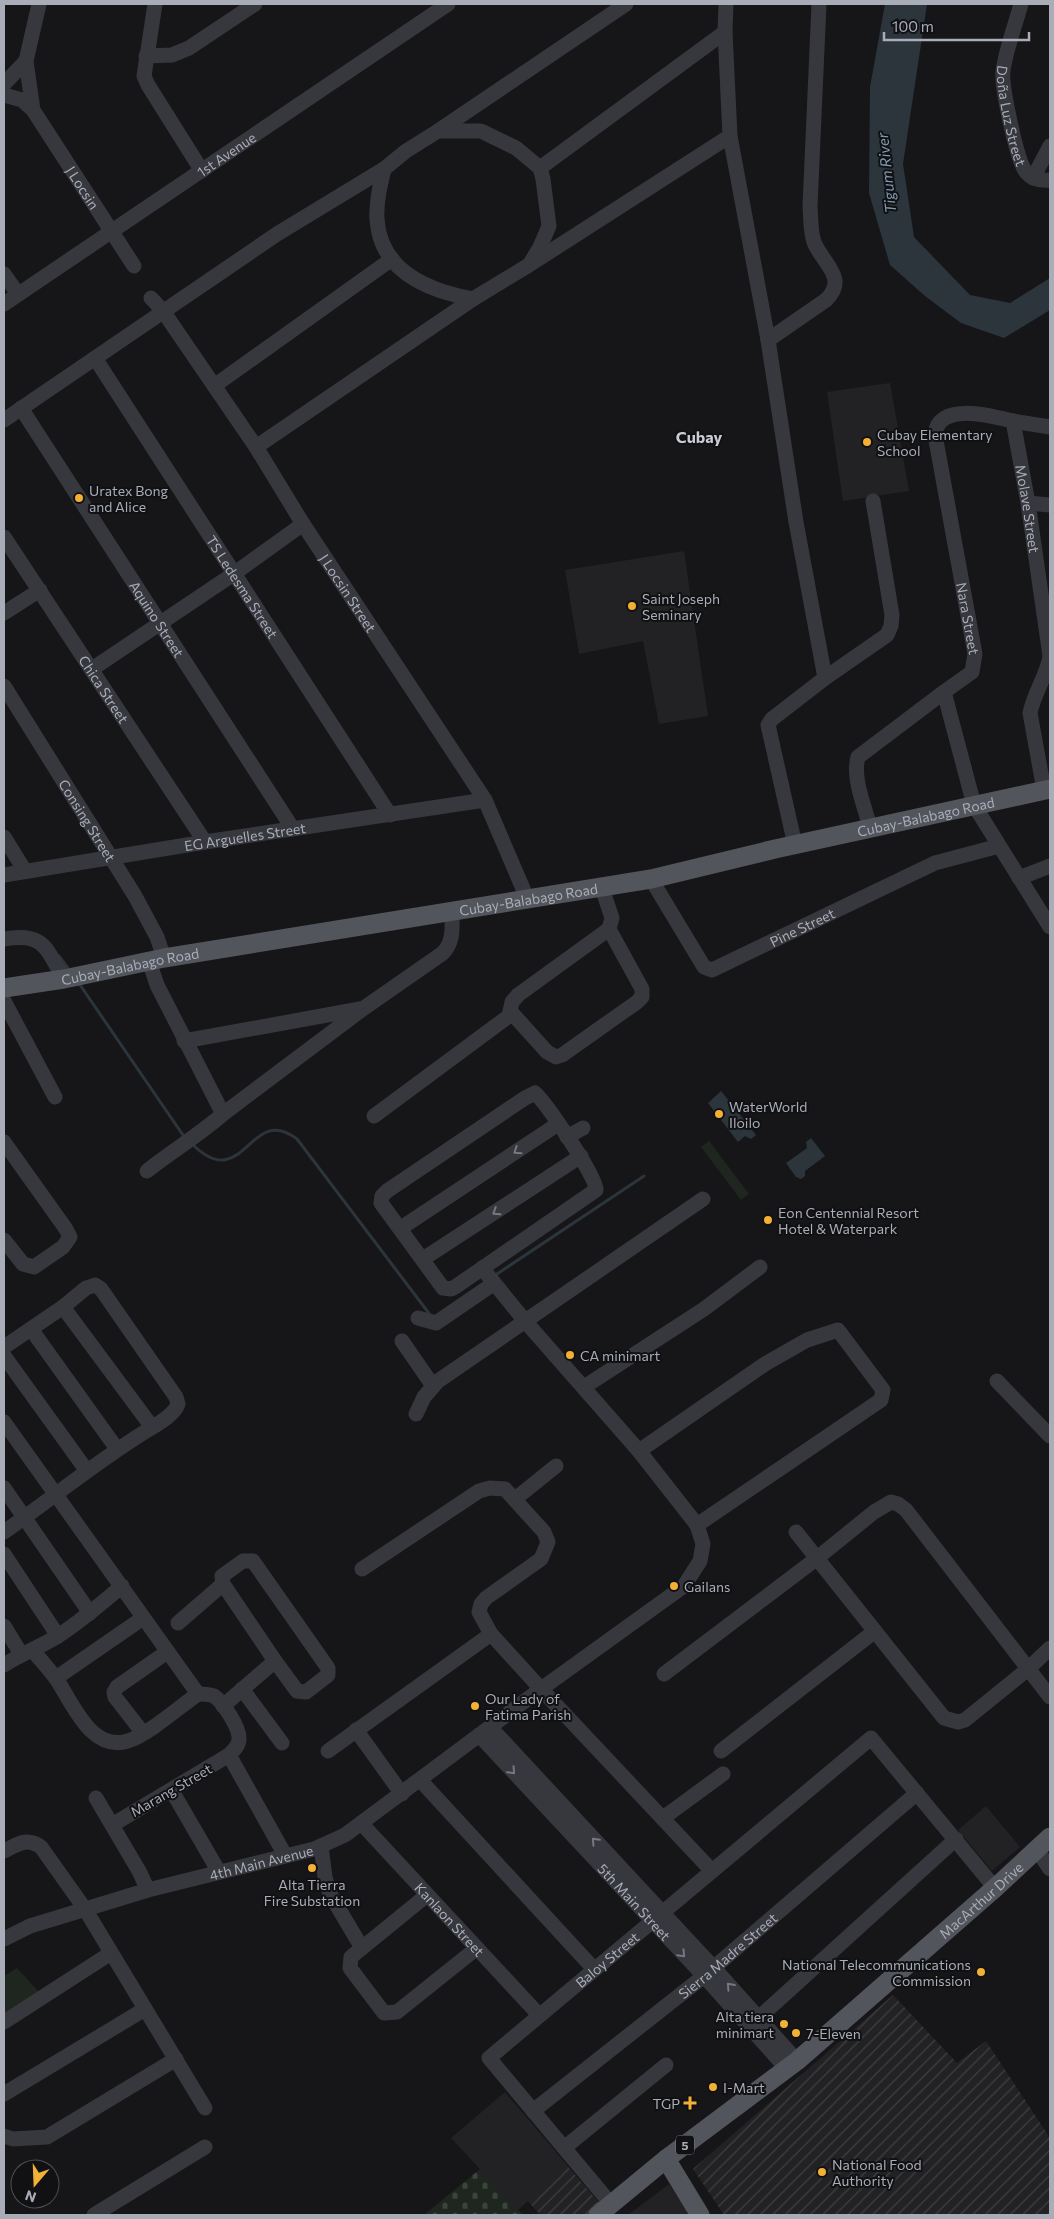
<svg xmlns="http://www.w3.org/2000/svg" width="1054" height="2219" viewBox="0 0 1054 2219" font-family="Commissioner,sans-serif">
<defs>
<pattern id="industrial-furrows" width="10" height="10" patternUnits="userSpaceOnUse" patternTransform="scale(1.25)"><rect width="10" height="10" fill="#222225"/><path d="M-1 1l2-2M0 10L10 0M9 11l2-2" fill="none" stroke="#3f3f43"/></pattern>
<pattern id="cemetery-stones" width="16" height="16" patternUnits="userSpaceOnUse" patternTransform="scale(1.25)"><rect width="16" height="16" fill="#1e261f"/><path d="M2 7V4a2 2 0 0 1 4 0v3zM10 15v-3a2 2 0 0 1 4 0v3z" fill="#3c433d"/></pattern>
</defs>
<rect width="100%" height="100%" fill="#161618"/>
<path fill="#222225" d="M890 383 909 491 843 501 827 392Z
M684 551 708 716 659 724 643 641 579 654 565 570Z
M986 1806 1020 1847 992 1871 958 1830Z
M505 2092 601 2205 540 2215 528 2201 518 2210 451 2138Z
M669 2184 690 2215H628Z"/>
<path fill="url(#industrial-furrows)" d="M893 1995 957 2063 986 2041 1050 2138V2215H724L693 2169Z
M568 2167 601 2205 589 2215H540L528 2201Z"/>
<path fill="#1e261f" d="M709 1141 749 1194 741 1200 701 1147Z
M17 1968 39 1992 4 2014V1976Z"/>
<path fill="url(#cemetery-stones)" d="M480 2169 523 2215H424Z"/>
<path fill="#2c353c" d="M885 4H927L903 164 914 237 970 295 1010 303 1050 278V310L1004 338 961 323 925 296 890 265 869 193 870 87Z
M721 1091 756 1135 751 1139 745 1136 738 1142 708 1103Z
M811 1138 825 1156 805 1171V1176L801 1179 796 1177 786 1163 807 1148 806 1142Z"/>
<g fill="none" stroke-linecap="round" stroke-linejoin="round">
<path stroke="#2c353c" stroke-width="3" d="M59 956 70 971
M78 982 185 1138
M192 1144C245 1196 249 1102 297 1139L431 1316
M494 1276 644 1176"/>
<g stroke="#37383d" stroke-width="15">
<path id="s1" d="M39 4 26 61 33 110 134 266"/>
<path d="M155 4 144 76 148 85 202 171"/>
<path d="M726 4 725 32 730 136"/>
<path id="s2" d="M1021 4C1015 26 1006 49 1003 71 1001 85 1017 162 1026 172 1032 179 1041 181 1050 180"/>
<path d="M146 56 172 55 189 48 255 4"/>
<path d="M4 84 26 61"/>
<path d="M4 95 22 100 33 110"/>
<path d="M438 131 626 4"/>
<path d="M540 168 725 32"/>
<path d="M384 169C380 186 376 202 377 219 380 272 429 291 473 299"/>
<path d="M1033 178 1050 146"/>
<path d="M4 274 18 294"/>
<path id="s3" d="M151 298 163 311 256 447 303 524 485 800 527 898"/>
<path id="s4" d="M4 304 448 4"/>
<path d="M768 340 826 300C849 278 822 263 814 242 810 230 811 218 810 206L819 4"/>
<path id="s5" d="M95 358 390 815"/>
<path d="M214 386 392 259"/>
<path id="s6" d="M21 408 293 829"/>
<path d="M4 420 277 234 384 169 406 151 438 131H481L516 148 540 168 543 179 549 226 540 247 531 262"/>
<path id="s7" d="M1013 421 1028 503 1050 656"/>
<path id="s8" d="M1050 427C1038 425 1025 423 1012 421 992 416 937 401 935 435L975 654 972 672 944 692 974 805 1050 927"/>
<path d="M256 447 473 299 529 265 730 136 768 340 796 522 825 678"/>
<path d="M1028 503 1050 505"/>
<path id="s9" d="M4 537 205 842"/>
<path d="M4 613 40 590"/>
<path d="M92 669 235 573 303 524"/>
<path id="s10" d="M4 686 135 896 157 937 164 958"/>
<path d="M1044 790 1030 713C1034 693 1046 677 1050 657"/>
<path d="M870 828C865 806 852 779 858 757L944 692"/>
<path d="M4 837 25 871"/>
<path d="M795 845 768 725 772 719 825 678 887 635 891 626 892 615 873 501"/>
<path id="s11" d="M4 875 205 842 485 800"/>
<path d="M1019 878 1050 866"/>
<path id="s12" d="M651 879 704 967 712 970 935 863 999 846"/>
<path d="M4 939C45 932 46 949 64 979"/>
<path d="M149 961 157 985 223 1114 364 1008 443 953C454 941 452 928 452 913"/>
<path d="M4 1001 55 1097"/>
<path d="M511 1012 547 1052 556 1057 562 1055 637 1002 642 997V989L609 929"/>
<path d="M184 1041 360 1009"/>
<path d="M535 1093C546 1103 597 1177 596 1190L455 1287 451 1289 443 1288 381 1203 382 1196 387 1191 525 1098Z"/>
<path d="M374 1116 509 1016 512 1002 518 995 609 929 612 918 602 888"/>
<path d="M567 1137 583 1128"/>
<path d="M4 1142 66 1229 70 1237 63 1247 34 1267 23 1264 4 1240"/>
<path d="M147 1171C172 1151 199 1135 223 1114"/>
<path d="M401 1228 558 1124"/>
<path d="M423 1259 581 1156"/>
<path d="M482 1268 525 1321 639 1451"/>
<path d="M63 1307 152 1427"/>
<path d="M418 1318 436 1323 493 1284"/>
<path d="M31 1329 117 1449"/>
<path d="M838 1330 883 1390 881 1400 697 1525 639 1451 765 1364 807 1340Z"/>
<path d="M402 1341 433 1386"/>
<path d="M4 1347 63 1307 86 1288 95 1285 101 1289 176 1397 178 1404C174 1416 154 1426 143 1433 95 1463 51 1499 4 1532"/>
<path d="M4 1356 87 1471"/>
<path d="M997 1381 1050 1436"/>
<path d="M584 1387 704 1309 760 1267"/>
<path d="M416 1414 424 1397 438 1381 703 1199"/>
<path d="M4 1422 198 1694C204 1694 209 1694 214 1696 223 1702 240 1728 239 1739 239 1746 233 1751 229 1755L112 1825"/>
<path d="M4 1488 90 1613"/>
<path d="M515 1499 556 1466"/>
<path d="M796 1532 944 1718 958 1722 965 1720 1028 1669 1050 1648"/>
<path d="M4 1554 58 1636"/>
<path d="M362 1569 479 1491 490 1488 505 1489 544 1532 548 1542 541 1559 486 1598 481 1604 479 1612 491 1634 541 1689 684 1586 700 1561 703 1544 697 1525"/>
<path d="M178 1623 223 1584"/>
<path d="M4 1626 21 1654"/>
<path d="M33 1651C41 1660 50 1670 57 1680 73 1704 91 1752 128 1741 149 1734 179 1707 198 1694"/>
<path d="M4 1665C21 1654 40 1647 58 1636 81 1621 101 1604 122 1586"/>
<path d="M664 1674 816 1559 874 1512 891 1502 898 1504 906 1510 1050 1697"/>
<path d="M56 1678 143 1618"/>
<path d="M242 1689 282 1743"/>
<path d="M223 1706 275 1661 297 1691 306 1692 328 1675V1668L253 1561H243L222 1576 223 1584 275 1661"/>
<path d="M490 1727 714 1968 797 2061"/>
<path d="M356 1730 402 1794"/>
<path d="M143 1733 115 1697 114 1692 117 1687 167 1652"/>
<path id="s13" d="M479 1735 704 1976 787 2069"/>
<path d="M328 1751 491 1634"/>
<path d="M721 1751 875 1631"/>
<path d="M229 1755 285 1855"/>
<path d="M420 1780 594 1969"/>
<path d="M172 1791 219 1872"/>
<path d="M96 1798 139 1871 148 1890"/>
<path d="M663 1818 723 1774"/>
<path id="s14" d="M361 1823 539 2015"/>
<path d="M321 1846 325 1877 330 1894 362 1948"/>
<path d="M1037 1850 1050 1869"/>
<path d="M4 1851C18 1844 27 1837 41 1847L85 1909 205 2108"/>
<path d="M427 1895 351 1957 350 1968 384 2013 397 2012 477 1948"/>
<path id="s15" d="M4 1939 30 1926 148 1890 314 1849 345 1835 541 1689 712 1871"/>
<path d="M4 2022 111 1953"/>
<path d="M752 2024 956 1839"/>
<path d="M4 2094 145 2009"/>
<path id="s16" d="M533 2111 704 1976 917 1793"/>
<path d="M4 2136 13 2139 47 2137 176 2059"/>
<path d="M564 2148 666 2065"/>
<path id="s17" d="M611 2204 489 2058 871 1738 995 1888"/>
<path d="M94 2215 205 2147"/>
</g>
<g stroke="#53555c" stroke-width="19">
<path id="s18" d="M4 988 64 979 164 958 651 879 775 849 1050 789"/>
<path d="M666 2159 700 2215"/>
<path id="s19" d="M598 2215 666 2159 797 2061 995 1888 1050 1837"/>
</g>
</g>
<defs><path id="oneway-chevron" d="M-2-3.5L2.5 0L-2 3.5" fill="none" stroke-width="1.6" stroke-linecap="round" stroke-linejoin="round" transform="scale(1.25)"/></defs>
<g stroke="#757881">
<use href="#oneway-chevron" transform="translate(517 1151) rotate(146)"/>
<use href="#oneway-chevron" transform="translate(496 1212) rotate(147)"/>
<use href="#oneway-chevron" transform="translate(512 1771) rotate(47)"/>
<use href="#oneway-chevron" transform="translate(595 1841) rotate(-133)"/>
<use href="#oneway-chevron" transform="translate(682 1954) rotate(46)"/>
<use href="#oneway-chevron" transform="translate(730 1986) rotate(-132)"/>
</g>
<g fill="#f2b134" stroke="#111113" stroke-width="2">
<circle cx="867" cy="442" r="5"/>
<circle cx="79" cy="498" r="5"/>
<circle cx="632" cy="606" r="5"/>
<circle cx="719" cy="1114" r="5"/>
<circle cx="768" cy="1220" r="5"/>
<circle cx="570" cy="1355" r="5"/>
<circle cx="674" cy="1586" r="5"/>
<circle cx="475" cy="1706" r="5"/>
<circle cx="312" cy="1868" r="5"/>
<circle cx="981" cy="1972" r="5"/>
<circle cx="784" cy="2024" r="5"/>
<circle cx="796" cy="2033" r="5"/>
<circle cx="713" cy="2087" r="5"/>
<path d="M687.5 2095.5h5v5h5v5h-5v5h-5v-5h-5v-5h5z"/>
<circle cx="822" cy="2172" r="5"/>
</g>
<g text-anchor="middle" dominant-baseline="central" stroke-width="4" stroke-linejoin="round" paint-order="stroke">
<rect fill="#111113" stroke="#7b7e86" stroke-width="1" x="676" y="2135.5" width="18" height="19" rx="4"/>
<g font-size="12" font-weight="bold" fill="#a8adb8">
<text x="685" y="2145">5</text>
</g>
<g font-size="14" fill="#a8adb8" stroke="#111113">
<text stroke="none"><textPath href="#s2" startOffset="115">Doña Luz Street</textPath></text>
<text stroke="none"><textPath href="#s4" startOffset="268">1st Avenue</textPath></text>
<text stroke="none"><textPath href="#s1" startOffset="200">J Locsin</textPath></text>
<text stroke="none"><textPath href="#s7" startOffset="89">Molave Street</textPath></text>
<text stroke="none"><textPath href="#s5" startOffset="272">TS Ledesma Street</textPath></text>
<text stroke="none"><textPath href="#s3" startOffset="355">J Locsin Street</textPath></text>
<text stroke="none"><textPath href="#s6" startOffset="251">Aquino Street</textPath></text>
<text stroke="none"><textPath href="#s8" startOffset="314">Nara Street</textPath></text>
<text stroke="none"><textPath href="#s9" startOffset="182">Chica Street</textPath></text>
<text stroke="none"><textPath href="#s18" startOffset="938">Cubay-Balabago Road</textPath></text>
<text stroke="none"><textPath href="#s10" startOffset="158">Consing Street</textPath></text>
<text stroke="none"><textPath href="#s11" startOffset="244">EG Arguelles Street</textPath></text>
<text stroke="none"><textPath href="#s18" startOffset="532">Cubay-Balabago Road</textPath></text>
<text stroke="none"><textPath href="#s12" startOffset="211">Pine Street</textPath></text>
<text stroke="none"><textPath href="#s18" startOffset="128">Cubay-Balabago Road</textPath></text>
<text transform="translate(171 1790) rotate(-30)">Marang Street</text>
<text stroke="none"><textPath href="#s15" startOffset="269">4th Main Avenue</textPath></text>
<text stroke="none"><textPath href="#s19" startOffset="496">MacArthur Drive</textPath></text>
<text stroke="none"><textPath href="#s13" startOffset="228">5th Main Street</textPath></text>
<text stroke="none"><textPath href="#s14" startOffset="131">Kanlaon Street</textPath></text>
<text stroke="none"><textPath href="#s16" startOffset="249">Sierra Madre Street</textPath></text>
<text stroke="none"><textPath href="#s17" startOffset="344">Baloy Street</textPath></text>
</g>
<g font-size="14" fill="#a8adb8" stroke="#111113" text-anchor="start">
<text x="877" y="434">Cubay Elementary<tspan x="877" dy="16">School</tspan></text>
<text x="89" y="490">Uratex Bong<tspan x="89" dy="16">and Alice</tspan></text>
<text x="642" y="598">Saint Joseph<tspan x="642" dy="16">Seminary</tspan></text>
<text x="729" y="1106">WaterWorld<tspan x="729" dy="16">Iloilo</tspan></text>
<text x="778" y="1212">Eon Centennial Resort<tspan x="778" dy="16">Hotel &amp; Waterpark</tspan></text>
<text x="580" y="1355">CA minimart</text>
<text x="684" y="1586">Gailans</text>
<text x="485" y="1698">Our Lady of<tspan x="485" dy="16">Fatima Parish</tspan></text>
<text x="312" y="1884" text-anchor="middle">Alta Tierra<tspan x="312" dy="16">Fire Substation</tspan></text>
<text x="971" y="1964" text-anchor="end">National Telecommunications<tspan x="971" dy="16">Commission</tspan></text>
<text x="774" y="2016" text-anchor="end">Alta tiera<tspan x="774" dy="16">minimart</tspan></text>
<text x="806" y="2033">7-Eleven</text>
<text x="723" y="2087">I-Mart</text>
<text x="680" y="2103" text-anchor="end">TGP</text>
<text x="832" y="2164">National Food<tspan x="832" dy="16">Authority</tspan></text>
</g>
<g font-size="15" font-style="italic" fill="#7f9bb3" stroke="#111113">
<text transform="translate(886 173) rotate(-96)">Tigum River</text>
</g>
<g font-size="16" font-weight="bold" fill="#c9ccd4" stroke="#111113">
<text x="699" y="436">Cubay</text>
</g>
</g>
<rect width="1054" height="2219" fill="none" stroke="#a8adb8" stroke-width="10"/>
<g transform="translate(35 2184) rotate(199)"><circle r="24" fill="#111113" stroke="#4d4f55"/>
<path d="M0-4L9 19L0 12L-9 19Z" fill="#f2b134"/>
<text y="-8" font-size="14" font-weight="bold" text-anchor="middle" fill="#a8adb8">N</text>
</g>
<path d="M884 32v8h145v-8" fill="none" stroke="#a8adb8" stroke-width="2.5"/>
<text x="892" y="32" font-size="15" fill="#a8adb8" stroke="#111113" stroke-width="4" paint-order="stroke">100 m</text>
</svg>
